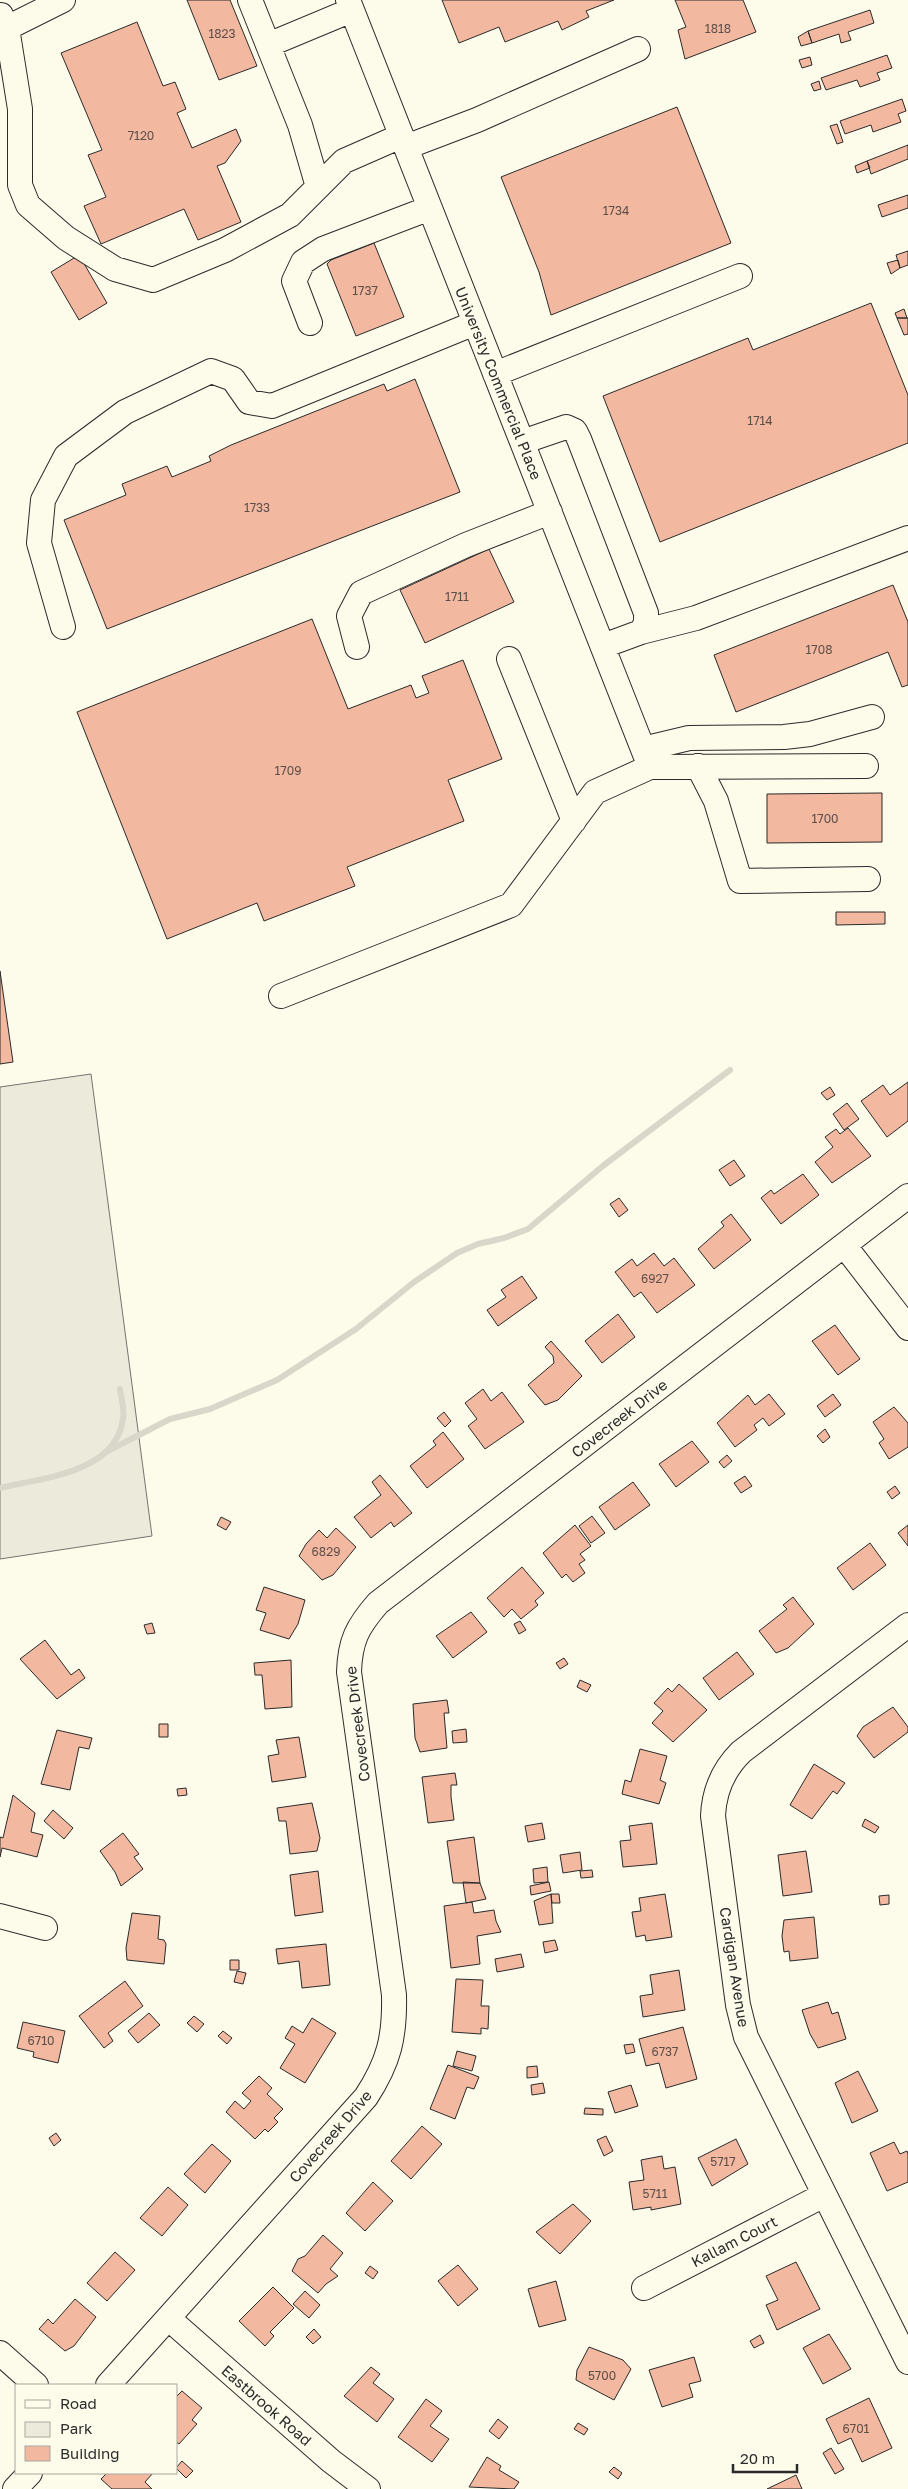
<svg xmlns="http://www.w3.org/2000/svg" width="908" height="2489" viewBox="0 0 908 2489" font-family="'Golos Text',sans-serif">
<rect width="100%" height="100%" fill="#fdfbea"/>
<path fill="#ecebdb" stroke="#74746e" d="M91 1074 152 1536 0 1559V1087Z"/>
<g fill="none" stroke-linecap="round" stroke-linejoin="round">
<path stroke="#d8d7c9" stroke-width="6" d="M106 1452 170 1419 210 1409 277 1380 356 1329 414 1282 457 1253 478 1244 504 1238 528 1229 604 1165 730 1070
M0 1488C42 1478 116 1473 123 1419 125 1410 121 1398 120 1389"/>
</g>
<path fill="#f2b8a0" stroke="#2b2b2b" d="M187 0H230L257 66 219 80Z
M442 0H614L586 11 589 17 562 30 558 21 505 42 499 27 459 43Z
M675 0H743L756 32 685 59 678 30 686 27Z
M870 10 874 23 848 32 851 40 841 43 839 34 812 43 808 31Z
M137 22 163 86 175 82 186 109 177 113 192 148 236 129 241 141 225 163 217 166 241 222 198 240 184 209 101 244 84 206 106 197 88 155 102 150 61 53Z
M808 31 812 43 801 46 798 37Z
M887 55 892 68 877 73 880 80 860 87 857 80 826 90 821 78Z
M810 57 812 65 802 68 799 60Z
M819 81 821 89 814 91 811 84Z
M902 99 906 111 898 114 901 122 873 132 871 125 845 134 840 121Z
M677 107 731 243 551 315 539 272 501 177Z
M837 124 843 142 837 144 830 126Z
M908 145V159L871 174 867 161Z
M867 161 870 168 857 173 855 166Z
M908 195V208L882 217 878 205Z
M374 243 404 317 356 336 327 264 331 260Z
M908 251V265L900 268 896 255Z
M79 255 107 303 79 320 51 272Z
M898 260 900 268 891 274 887 263Z
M871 303 908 395V443L660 542 603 396 748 338 753 350Z
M904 309 907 318H897L895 313Z
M897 318H908V334L904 335Z
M415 379 460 492 107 629 64 520 126 495 122 484 167 466 172 477 211 461 209 456 231 445 384 384 387 391Z
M489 549 514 602 425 643 400 590Z
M893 585 908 622V685L902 687 888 652 736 712 714 655Z
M312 619 348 709 411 685 416 698 429 693 422 676 463 660 502 759 448 780 464 821 347 867 355 886 264 921 257 903 167 939 77 712Z
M882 793V842L767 843V794Z
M836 912H885V924L836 925Z
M0 971 13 1062 0 1064Z
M908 1082V1121L887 1137 861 1101 883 1085 890 1095Z
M830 1087 835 1095 827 1100 821 1093Z
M847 1103 859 1119 844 1130 833 1114Z
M848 1128 871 1156 832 1183 815 1162 833 1147 825 1137 836 1129 840 1134Z
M734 1160 745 1176 730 1186 719 1170Z
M803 1174 819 1195 781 1224 761 1198 771 1190 774 1194Z
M619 1198 628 1210 619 1217 610 1204Z
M731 1214 751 1240 714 1269 698 1249 724 1226 721 1222Z
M654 1253 664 1266 674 1258 695 1285 657 1313 641 1292 634 1297 615 1272 632 1259 637 1266Z
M522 1276 537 1298 498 1326 487 1310 506 1297 501 1290Z
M618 1314 635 1337 602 1363 585 1341Z
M835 1325 860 1359 838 1375 812 1341Z
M551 1341 582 1376 558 1400 545 1405 528 1385 554 1363 553 1356 545 1347Z
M483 1389 491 1401 502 1392 524 1422 485 1449 468 1426 477 1419 465 1403Z
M769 1394 785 1414 769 1426 763 1418 754 1425 757 1430 735 1447 717 1423 748 1395 755 1405Z
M833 1394 841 1405 825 1417 817 1406Z
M894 1407 908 1423V1447L889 1459 879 1443 884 1439 873 1422Z
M444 1412 451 1421 445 1427 437 1418Z
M825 1429 830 1437 823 1443 817 1436Z
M443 1432 464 1459 427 1488 410 1466 436 1445 433 1441Z
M692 1441 709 1462 676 1487 659 1464Z
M727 1455 732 1461 724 1468 719 1462Z
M380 1475 412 1513 394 1527 391 1522 371 1538 354 1517 381 1495 372 1482Z
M745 1476 752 1486 741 1493 734 1483Z
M633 1482 650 1505 615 1530 599 1507Z
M895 1486 900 1493 892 1499 887 1492Z
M592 1516 605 1533 591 1543 579 1526Z
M221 1517 231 1522 226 1530 217 1525Z
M575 1525 591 1546 580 1554 585 1560 579 1564 585 1573 573 1582 566 1574 562 1578 543 1553Z
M908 1525V1546L898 1533Z
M336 1528 356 1547 333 1575 322 1580 299 1556 306 1544 319 1530 327 1538Z
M870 1543 886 1565 853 1590 837 1568Z
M522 1567 544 1593 535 1601 538 1605 521 1619 512 1609 504 1617 487 1598Z
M264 1587 305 1600 298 1624 289 1639 260 1630 266 1613 256 1610Z
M793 1597 814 1624 788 1648 776 1653 759 1631 787 1609 783 1605Z
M471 1612 487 1632 453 1658 436 1636Z
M520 1621 526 1630 519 1634 514 1624Z
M152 1623 155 1633 147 1634 144 1625Z
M45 1640 71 1675 79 1669 85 1678 57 1699 20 1659Z
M737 1652 754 1674 719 1700 703 1678Z
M564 1658 568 1664 560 1669 556 1663Z
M291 1660 292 1707 265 1709 262 1675H255L254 1663Z
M580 1680 591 1685 587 1692 577 1687Z
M679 1684 707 1710 673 1742 652 1723 663 1711 654 1703 668 1688 672 1692Z
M447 1700 449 1713H444L447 1748 420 1752 415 1738 413 1704Z
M893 1707 908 1727V1732L874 1758 857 1736 863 1727Z
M159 1724H168V1737H159Z
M466 1729 467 1742 453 1743 452 1731Z
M57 1730 92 1738 89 1749 79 1747 70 1790 41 1784Z
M299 1737 306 1777 272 1782 268 1756 279 1754 276 1740Z
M640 1749 667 1756 660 1780 666 1783 659 1804 622 1794 625 1780 631 1782Z
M814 1764 845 1783 837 1794 833 1791 812 1819 790 1805Z
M455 1773 457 1785H451V1797L454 1820 428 1823 422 1777Z
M186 1788 187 1795 178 1796 177 1789Z
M13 1795 35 1813 31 1832 43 1835 37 1857 2 1848 0 1857V1837L3 1838Z
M312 1803 320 1838 317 1851 290 1854 286 1821H279L277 1808Z
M53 1810 73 1828 64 1839 44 1821Z
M865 1819 879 1827 875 1833 862 1826Z
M542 1823 545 1839 528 1842 525 1826Z
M652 1823 657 1864 623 1867 620 1841 631 1840 629 1826Z
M123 1833 139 1854 134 1857 143 1869 121 1886 115 1872 100 1851Z
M474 1837 480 1883H453L447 1841Z
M806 1851 812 1892 783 1896 778 1855Z
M580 1852 582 1870 563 1873 560 1855Z
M547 1867 548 1882 534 1883 533 1869Z
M592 1870 593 1877 581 1878 580 1871Z
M318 1871 323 1912 295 1916 290 1875Z
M463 1882 480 1883 486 1899 466 1903Z
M549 1882 551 1891 531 1895 530 1886Z
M551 1894H559L560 1903H552Z
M551 1894 553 1923 539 1925 534 1901Z
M665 1894 672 1937 646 1941 645 1935 636 1937 632 1912 641 1911 639 1898Z
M889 1895V1904L880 1905 879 1896Z
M472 1902 474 1913 494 1910 496 1921 501 1932 477 1936 480 1964 451 1968 444 1906Z
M132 1913 160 1916 158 1939 164 1940 166 1944 164 1964 127 1960 126 1948Z
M814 1917 818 1958 790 1961 789 1951 784 1952 782 1936 784 1920Z
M555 1940 558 1950 545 1953 543 1942Z
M326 1944 330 1985 302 1988 299 1961 278 1964 276 1949Z
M521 1954 524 1967 497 1972 495 1959Z
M230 1960H239V1970H230Z
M679 1970 685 2010 643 2017 640 1996 653 1994 650 1975Z
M237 1971 246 1973 243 1984 234 1982Z
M456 1979 483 1980 481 2006H489L488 2029 481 2028V2034L452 2032Z
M125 1981 143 2006 108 2033 113 2041 104 2048 79 2016Z
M828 2002 832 2014 838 2012 846 2039 818 2048 810 2034 802 2010Z
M149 2013 160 2025 138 2043 128 2031Z
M194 2016 204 2024 197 2032 187 2023Z
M312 2018 336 2033 305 2083 280 2068 295 2044 285 2038 292 2026 303 2033Z
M23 2022 65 2031 58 2063 33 2057 34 2052 17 2048Z
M683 2027 697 2079 666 2088 659 2063 646 2066 639 2039Z
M223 2031 232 2038 227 2044 218 2036Z
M633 2044 635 2052 626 2054 624 2045Z
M457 2051 476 2056 472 2071 453 2066Z
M448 2065 479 2077 474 2089 467 2087 455 2119 430 2109Z
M537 2066 538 2077 527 2078V2067Z
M858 2071 878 2111 852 2123 835 2083Z
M259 2076 272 2088 267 2094 283 2109 274 2118 278 2122 268 2132 265 2129 255 2139 226 2112 235 2101 244 2109 251 2101 242 2093Z
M543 2083 545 2093 532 2095 531 2085Z
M631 2085 638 2106 615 2113 608 2092Z
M585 2108 603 2109V2115L584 2114Z
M422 2126 442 2144 411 2179 391 2161Z
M56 2133 61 2140 54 2146 49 2138Z
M606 2136 613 2151 604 2156 597 2140Z
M736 2139 748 2164 712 2186 698 2158Z
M894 2142 900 2154 907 2151 908 2154V2182L887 2191 870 2153Z
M212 2144 231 2161 205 2193 184 2174Z
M662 2156 664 2169 675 2167 681 2204 651 2210V2207L633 2210 629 2182 644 2180 641 2160Z
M373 2182 393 2201 365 2231 346 2213Z
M168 2187 188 2205 162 2236 140 2218Z
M573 2204 591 2221 560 2254 536 2232Z
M323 2235 343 2253 330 2269 338 2276 326 2284 318 2293 292 2271 298 2259 305 2256Z
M115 2252 135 2270 107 2301 87 2283Z
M796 2262 820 2309 777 2330 766 2305 778 2300 766 2276Z
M458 2265 478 2289 458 2306 438 2281Z
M370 2266 378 2272 373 2279 365 2273Z
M556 2281 566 2320 539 2327 528 2289Z
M273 2287 294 2308 270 2332 274 2336 265 2346 239 2321Z
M305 2291 320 2305 309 2318 293 2304Z
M75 2299 96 2317 74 2346 65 2351 39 2329 48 2319 53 2324Z
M314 2329 321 2337 313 2344 306 2337Z
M829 2334 851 2369 823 2384 803 2348Z
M760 2335 764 2343 754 2348 750 2341Z
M589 2347 623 2360 631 2369 614 2400 576 2380 577 2370Z
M694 2357 701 2381 689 2384 693 2397 662 2407 649 2370Z
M371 2367 380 2374 373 2383 394 2399 377 2422 344 2396Z
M182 2391 202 2408 192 2420 197 2424 179 2444 176 2442V2397Z
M869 2398 892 2448 862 2462 851 2438 838 2444 826 2419Z
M426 2399 442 2411 430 2426 449 2439 432 2462 398 2437Z
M498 2419 508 2427 499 2439 489 2431Z
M578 2423 588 2429 584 2435 574 2429Z
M831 2448 844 2469 835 2474 823 2453Z
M487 2457 501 2466 499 2470 519 2482 514 2489 469 2487Z
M182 2461 193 2471 186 2478 176 2468Z
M614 2467 622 2473 618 2479 609 2472Z
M107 2473H153L145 2482 152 2489H112L101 2479Z
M796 2475 802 2489H767Z"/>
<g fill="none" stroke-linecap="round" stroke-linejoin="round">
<g stroke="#2b2b2b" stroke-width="26">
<path id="minor" d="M250 0 268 45 352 10
M348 0 650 767
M1 15 7 28 63 0
M7 28 20 109V185L28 205 66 238 115 269 153 280 225 250 290 215 344 161 401 136
M268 45 300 125 318 187
M406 147 477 120 638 49
M310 323 294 281 303 262 323 249 430 208
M495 374 740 276
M522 442 566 427 575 431 579 439 646 613V623L641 632 603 646
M63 627 39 543 43 500 66 456 125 412 211 371 233 379 249 402 272 406 475 323
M641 632 696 618 908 538
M357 647 349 616 361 593 466 545 550 512
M509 659 574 821
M643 749 689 738 784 737 810 734 872 717
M698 766 716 801 740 881 868 879
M281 996 511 905 595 792 650 767 866 766
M844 1245 908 1328
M908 1625 741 1752C723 1770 714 1791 713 1816L738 2005 746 2037 908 2362
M0 1916 45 1928
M644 2288 824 2195
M168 2318 331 2461 368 2489
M0 2353 36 2385
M108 2385 366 2097C389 2062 395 2037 394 1995L349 1672C350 1641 357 1627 378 1603L908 1196
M15 2489 30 2473"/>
</g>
<use href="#minor" stroke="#fdfbea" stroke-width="24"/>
</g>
<g text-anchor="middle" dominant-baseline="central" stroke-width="4" stroke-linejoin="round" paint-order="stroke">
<g font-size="12" fill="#5d4e48">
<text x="718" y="28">1818</text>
<text x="222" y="33">1823</text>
<text x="141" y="135">7120</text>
<text x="616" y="210">1734</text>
<text x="365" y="290">1737</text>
<text x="760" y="420">1714</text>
<text x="257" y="507">1733</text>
<text x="457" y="596">1711</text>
<text x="819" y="649">1708</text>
<text x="288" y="770">1709</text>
<text x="825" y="818">1700</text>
<text x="655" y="1278">6927</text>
<text x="326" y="1551">6829</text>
<text x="41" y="2040">6710</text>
<text x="665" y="2051">6737</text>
<text x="723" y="2161">5717</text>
<text x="655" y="2193">5711</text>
<text x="602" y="2375">5700</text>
<text x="856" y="2428">6701</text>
</g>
<g font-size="15" fill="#2b2b2b" stroke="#fdfbea">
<text transform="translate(499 383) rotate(68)">University Commercial Place</text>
<text transform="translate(619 1418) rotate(-38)">Covecreek Drive</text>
<text transform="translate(357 1724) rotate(-97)">Covecreek Drive</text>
<text transform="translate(735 1967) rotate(81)">Cardigan Avenue</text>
<text transform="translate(330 2136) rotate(-49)">Covecreek Drive</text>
<text transform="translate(734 2241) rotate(-27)">Kallam Court</text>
<text transform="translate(267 2405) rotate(41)">Eastbrook Road</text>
</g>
</g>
<rect x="15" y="2384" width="162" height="90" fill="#fdfbea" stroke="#a9a89e"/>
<rect x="25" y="2400" width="25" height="8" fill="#fdfbea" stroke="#a9a89e"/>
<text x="60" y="2409" font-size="15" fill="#2b2b2b">Road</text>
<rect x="25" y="2422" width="25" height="15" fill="#ecebdb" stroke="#a9a89e"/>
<text x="60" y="2434" font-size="15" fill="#2b2b2b">Park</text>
<rect x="25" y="2446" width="25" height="15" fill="#f2b8a0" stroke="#a9a89e"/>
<text x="60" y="2459" font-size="15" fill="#2b2b2b">Building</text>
<path d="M733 2464v8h64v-8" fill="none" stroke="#2b2b2b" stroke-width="2.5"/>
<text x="740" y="2464" font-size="15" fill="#2b2b2b" stroke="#fdfbea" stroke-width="4" paint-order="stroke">20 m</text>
</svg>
